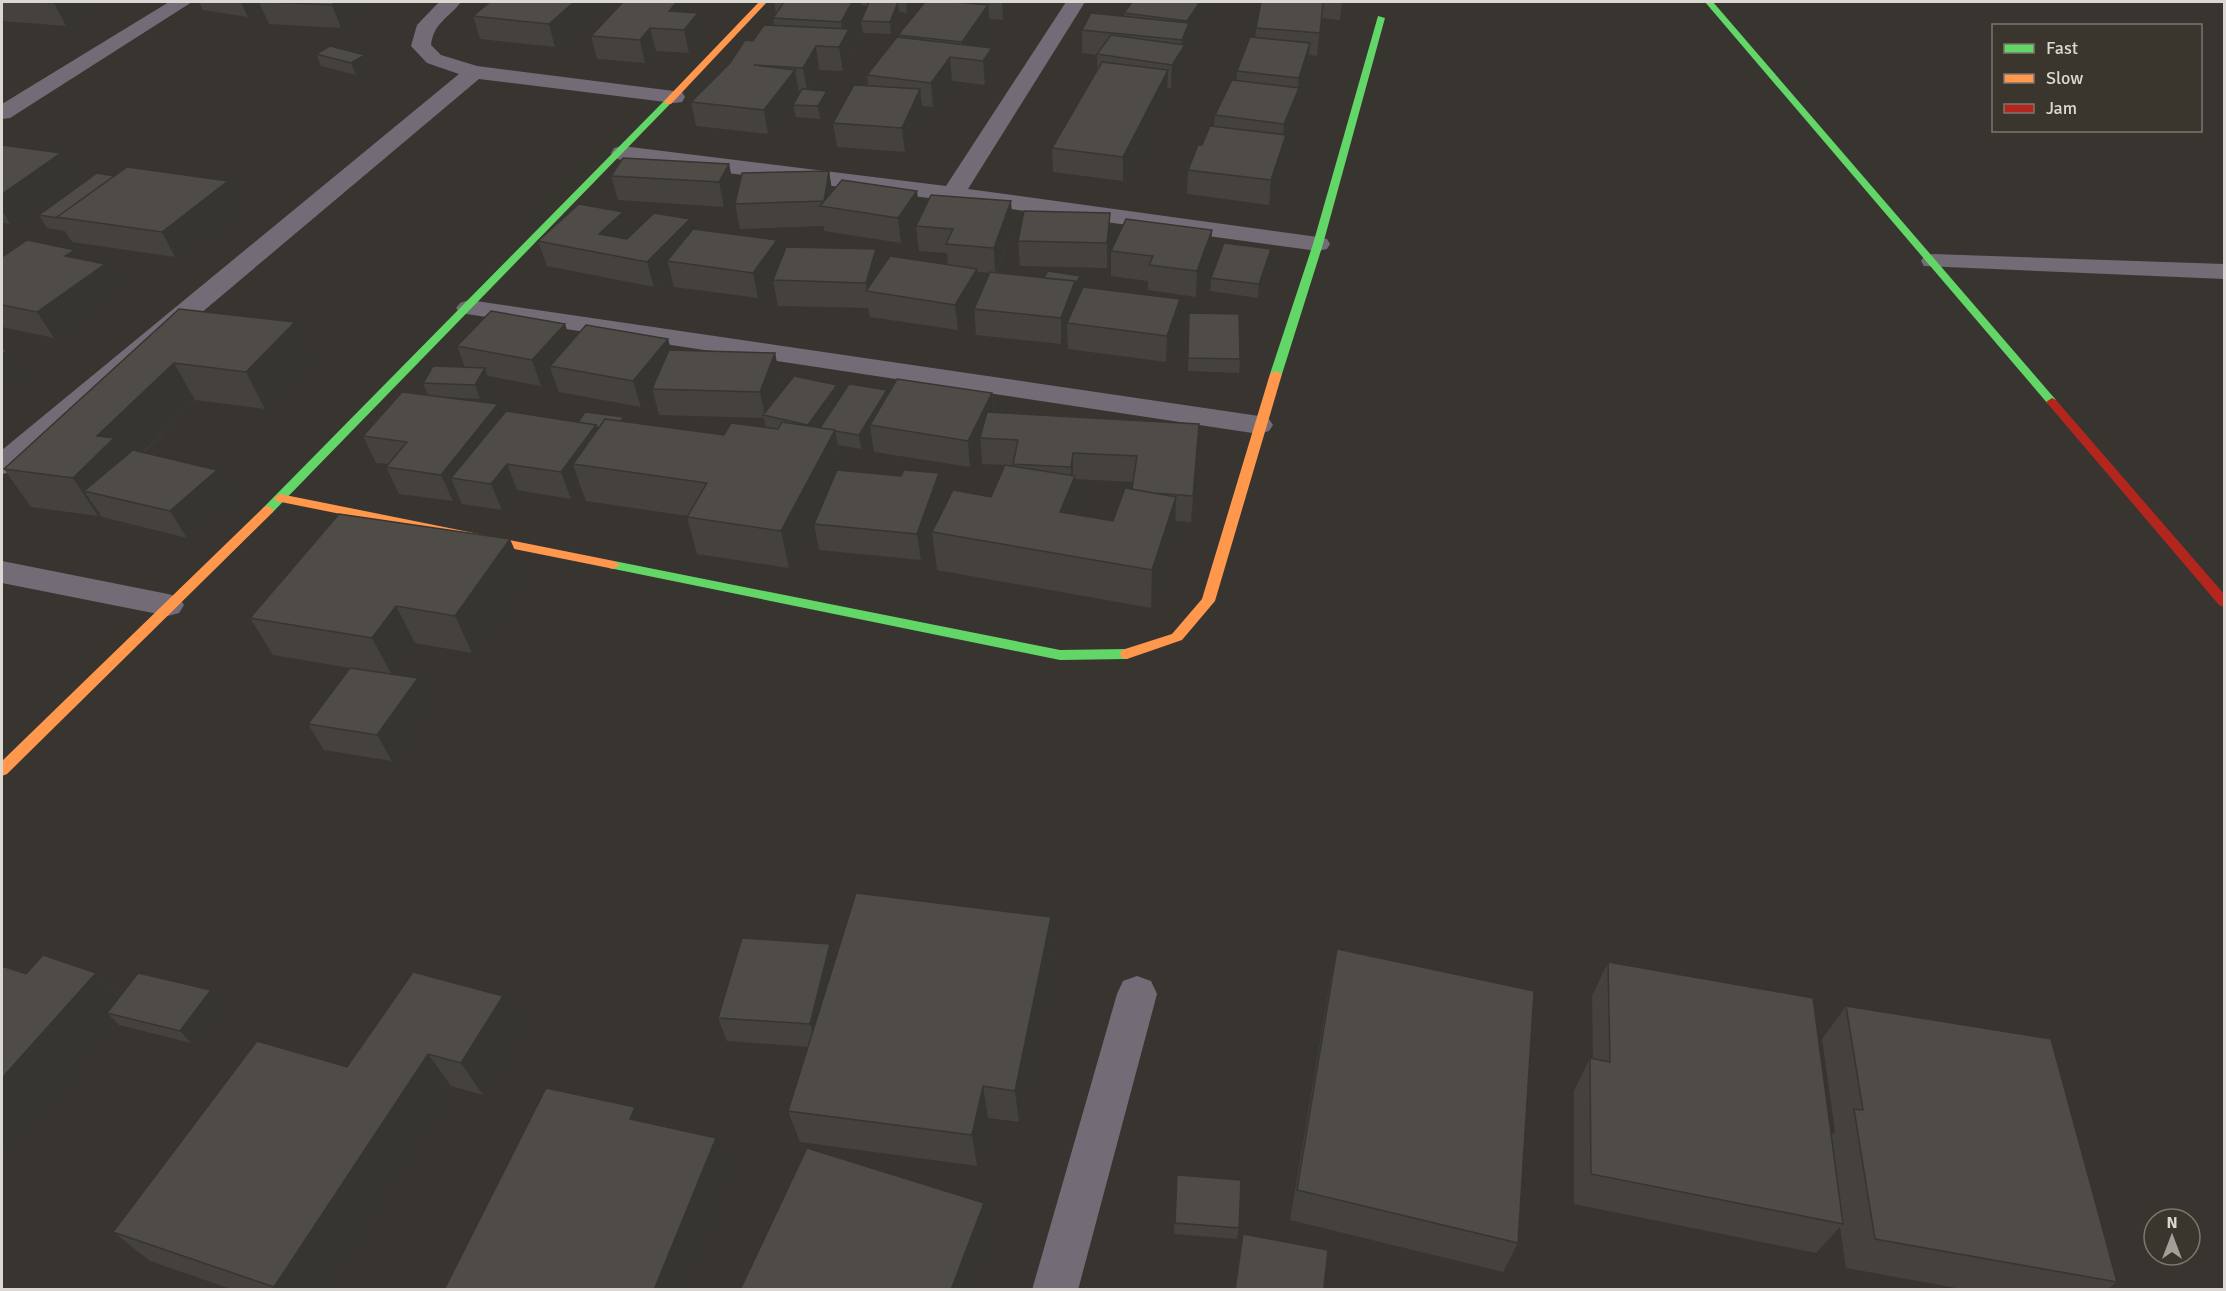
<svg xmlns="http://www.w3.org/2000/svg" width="2226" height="1291" viewBox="0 0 2226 1291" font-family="Signika,sans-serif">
<rect width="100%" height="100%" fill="#383530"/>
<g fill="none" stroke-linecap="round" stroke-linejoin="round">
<path fill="#736c77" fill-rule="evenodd" d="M169 2H192L10 118 2 119V104Z
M439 2H461C449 18 434 22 431 45L441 55 477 66 674 91 682 92 685 97 682 102 674 103 479 79 12 472 2 474V450L459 74 427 63 411 46 417 25Z
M1066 2H1085L968 189 1318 237 1327 239 1330 244 1327 249 1318 251 953 201 622 160 614 158 611 153 614 148 622 146 946 186Z
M1933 254 2224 264V279L1924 266 1921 261 1924 256Z
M469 300 1259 416 1269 419 1273 425 1269 431 1259 434 460 313 456 308 460 303Z
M2 561 168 594 179 597 184 605 179 613 168 616 2 583Z
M1137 976 1151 981 1157 994 1078 1290H1032L1117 994 1123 981Z"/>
<path fill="#63d668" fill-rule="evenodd" d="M1705 2H1713L2056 400V404H2048Z
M1378 16 1385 18 1323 244 1282 374 1280 376H1272L1270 374 1313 244Z
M665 100 672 102 272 513H264L262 510 264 507Z
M614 561 1060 650 1127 649 1134 654 1127 659 1060 660 609 568 608 565 609 562Z"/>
<path fill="#ff974d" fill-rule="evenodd" d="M759 2H767L671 104H665V100Z
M1276 371 1282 374 1215 601 1182 640 1127 659 1122 658 1120 654 1122 650 1172 634 1202 599 1270 374Z
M280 494 614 561 620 565 614 569 276 501 274 498Z
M268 506 274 510 272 513 7 774 2 776V761L264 507Z"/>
<path fill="#b3261e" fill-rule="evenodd" d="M2052 398 2056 400 2224 594V607L2219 605 2048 404 2046 402Z"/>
</g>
<path fill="#44413e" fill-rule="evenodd" d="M2 2H102L66 26 2 21Z
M199 2H370L341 28 269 24 262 9 248 17 203 10Z
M605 2 555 47 480 39 473 16Z
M623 2H688L690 13 703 36 689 53 656 51 645 63 597 59 591 36Z
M774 2H915L907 13 899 12 891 34 863 33 861 21 868 6 861 5 862 11 850 34 852 53 843 71 819 70 808 90 827 91 829 103 820 119 796 117 793 105 802 91H799V93L768 134 696 126 691 102 753 41 774 25 773 18 776 14Z
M925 2H1007L1003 20 989 19 990 28 977 46 993 72 985 85 952 81 933 107 922 106 923 113 905 152 837 147 833 123 868 86 867 75 899 37 898 35Z
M1132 2H1212L1211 3H1208V11L1189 41 1188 46 1184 56V68L1171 88H1167V94L1123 181 1053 172 1052 148 1097 71V55L1082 53V30L1124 16V13Z
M1261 2H1344L1340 20 1321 18 1317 56 1309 55 1308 66 1298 99 1297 112 1286 139 1284 159 1269 205 1187 194 1188 170 1214 127 1215 115 1236 80 1237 71 1255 38 1256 28Z
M316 54 365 55 370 68 356 75 321 66Z
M2 145 75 177 10 224 2 223Z
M729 164 734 189 724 207 618 200 611 176Z
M829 171 832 192 920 215 901 243 824 231V226L740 229 735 204Z
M240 206 175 257 72 242 65 231 47 228 39 215Z
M1110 213V238L1107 268 1020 266 1018 241Z
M690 219 692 229 781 260 879 272 948 265 947 253 919 251 916 226H1013L996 272 1044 278 1080 276V289L1075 299V305L1179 325 1166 362 1068 349 1067 328 1061 344 976 335 974 309 990 273 977 272 979 295 958 330 870 317 868 308 778 306 773 280 776 273 758 298 674 287 670 271 654 287 547 266 538 241 629 236Z
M75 250 80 259 105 264 120 289 54 338 2 327V257Z
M1111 251 1211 256 1196 297 1148 290V281L1111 276Z
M1270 262 1258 298 1210 291 1211 278Z
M179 309 312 359 265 409 195 400 143 453 233 496 187 538 102 517 100 514 98 516 31 507 4 469Z
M1189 313 1240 359 1239 373 1188 371Z
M668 339 671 350 775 353 780 379 770 407 839 398 888 394 992 393 994 412 1198 451 1191 522 1175 521V534L1151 608 937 570 932 532 991 497 1005 465 982 464 981 446 970 467 874 452 871 433 861 449 838 445 842 467 840 470 901 476 939 473 942 499 921 560 819 550 814 524 823 503 789 568 697 554 687 517V516L586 501 580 485 571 499 517 490 502 510 462 504 458 495 453 501 399 494 386 467 389 464 376 463 363 436 428 395 423 383 465 368 457 346ZM552 374 559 392 641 407 653 392 659 415 764 418 766 428 724 435 625 422H578L502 416 441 397 480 399 490 382 488 376 541 386ZM835 405 820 428 818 427ZM1075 479 1133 482 1132 489 1113 521 1075 515Z
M526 576 472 653 415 643 392 674 431 704 392 761 324 750 308 724 350 668 273 655 250 618Z
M1051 917 1053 951 1019 1122 988 1118 977 1166 800 1142 788 1111 808 1047 727 1041 718 1018 830 944 834 962Z
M1337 949 1518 1243 1503 1272 1290 1220 1330 983Z
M1608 962 1831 1136 1835 1131 1822 1039 1846 1006 2117 1282 2107 1290H1967L1846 1268 1840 1227 1816 1253 1574 1204V1091L1590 1058 1593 1059 1592 996Z
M2 966 26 974 96 973 120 997 211 990 222 1002 191 1043 119 1025 116 1022 2 1155Z
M523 1030 483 1095 451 1086 322 1290H234L150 1261 113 1232 347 1067Z
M1177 1175 1239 1228 1237 1239 1174 1234Z
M1243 1234 1324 1287 1339 1290H1234Z"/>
<path fill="#373532" d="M56 2H102L66 26 54 3Z
M241 2H259L262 9 248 17Z
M336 2H370L341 28 332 5Z
M574 2H605L555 47 549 24Z
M677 2H688L691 14 669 11Z
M852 2H861L862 11 850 34 852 53 843 71 839 47 843 40 841 22Z
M898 2 899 13 891 34 890 22Z
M906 2H915L907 13Z
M1002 2H1007L1003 20Z
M1200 2H1208V11L1189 41 1188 46 1184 56V68L1171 88 1172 65 1181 50 1182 40 1187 29V21Z
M1342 2H1344L1340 20Z
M988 5 990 28 968 59H963L962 42Z
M698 13 703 36 689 53 684 30Z
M650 28 656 51 645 63 640 40Z
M1310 43 1308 66 1298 99 1297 112 1286 139 1284 159 1269 205 1271 180 1282 147 1284 124 1298 90 1299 78Z
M816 46 819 70 807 91 803 68Z
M992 48 993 72 985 85 983 61Z
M365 55 370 68 356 75 351 63Z
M950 57 952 81 933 107 931 83Z
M795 70 799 93 768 134 764 110Z
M1168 70 1167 94 1123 181V157Z
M920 89 923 113 905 152 902 128Z
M827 91 829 103 820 119 818 106Z
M61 153 75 177 10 224 2 210V194Z
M729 164 734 189 724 207 719 182Z
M829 171 833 196 824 201Z
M228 181 240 206 175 257 162 232Z
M917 191 920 215 901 243 898 218Z
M1011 201 1013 226 995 273 994 248Z
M623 212 630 237 611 255 599 234Z
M1110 213V238L1107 268V243Z
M690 219 696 244 667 261 670 271 654 287 647 262Z
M1212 230 1211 256 1196 297 1197 271Z
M777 240 782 265 758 298 753 273Z
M876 249 879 275 867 291 866 283Z
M1271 249 1270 262 1258 298 1259 284Z
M75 250 90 275 65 256Z
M105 264 120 289 54 338 37 312Z
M977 269 979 295 958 330 955 305Z
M1080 276V289L1075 299V306L1067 323V328L1061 344V318L1075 281Z
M1180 299 1179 325 1166 362 1167 336Z
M295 322 312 359 265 409 246 372Z
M565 324 574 350 550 366 552 374 541 386 532 360Z
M668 339 675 365 652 389 653 392 641 407 633 381Z
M7 350 24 376 2 393V354Z
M775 353 780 379 767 416 765 415 760 392Z
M174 363 195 400 130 465 84 491 100 514 98 516 73 478 97 436Z
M485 368 490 382 480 399 475 385Z
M837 385 839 399 810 438 808 425Z
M887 390 889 403 870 425 871 433 861 449 859 435Z
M992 393 994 419 980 438 981 446 970 467 968 441Z
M498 404 508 431 451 478 458 495 453 501 441 475Z
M1199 424 1198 451 1191 522 1193 496Z
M596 425 605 451 573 464 580 485 571 499 561 472Z
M835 430 842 467 789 568 781 531Z
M1073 453V480L1075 476 1076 513 1061 550 1060 512 1071 485V467Z
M507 464 517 490 502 510 491 484Z
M217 470 233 496 187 538 170 511Z
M939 473 942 499 921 560 917 534Z
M1176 497 1175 534 1151 608 1152 570Z
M510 539 526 576 472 653 455 616Z
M396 606 415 643 392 675 372 638Z
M418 678 431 704 392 761 377 735Z
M1051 917 1053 951 1019 1122 1015 1091Z
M830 944 836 968 818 1048 810 1024Z
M96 973 129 1007 107 1013 116 1022 2 1155V1078Z
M211 990 222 1002 191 1043 180 1031Z
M503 996 523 1030 483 1095 461 1063Z
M428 1054 451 1086 322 1290H278L274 1287Z
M983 1086 988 1118 977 1166 972 1135Z
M635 1107 652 1139 630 1119Z
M716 1138 730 1169 682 1290H654Z
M984 1203 988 1232 967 1290H951Z"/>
<path fill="#4f4c48" stroke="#373532" stroke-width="1.5" d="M37 2H56L54 3Z
M267 2H336L332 5Z
M490 2H574L549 24 473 16Z
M623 2H677L669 11 698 13 684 30 650 28 640 40 591 36Z
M784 2H852L841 22 773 18Z
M869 2H898L890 22 861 21Z
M925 2H956L988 5 962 42 898 35Z
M1132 2H1200L1187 21 1124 13Z
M1261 2H1323L1320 33 1256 28Z
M1091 13 1189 23 1182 40 1082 30Z
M764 25 849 29 839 47 816 46 803 68 754 65 795 70 764 110 691 102 730 63 745 40 753 41Z
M1111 35 1185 45 1172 65 1097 54Z
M897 37 992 48 983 61 950 57 931 83 867 75Z
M1250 37 1310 43 1299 78 1237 71Z
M330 46 365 55 351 63 316 54Z
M1102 62 1168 70 1123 157 1052 148Z
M1232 80 1299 88 1284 124 1215 115Z
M854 85 920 89 902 128 833 123Z
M802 89 827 91 818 106 793 105Z
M1210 126 1286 135 1271 180 1188 170 1198 145H1202Z
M2 145 61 153 2 194Z
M623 158 729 164 719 182 611 176Z
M127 167 228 181 162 232 57 217Z
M829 171 824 201 735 204 742 173Z
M97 173 114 176 57 217 58 218 39 215Z
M842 180 917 191 898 218 820 206Z
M931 195 1011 201 994 248 946 244 953 229 916 226Z
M579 204 623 212 599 234 627 239 654 213 690 219 647 262 538 241Z
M1024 211 1110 213 1107 243 1018 241Z
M1126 219 1212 230 1197 271 1149 265 1153 256 1111 251Z
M693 229 777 240 753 273 667 261Z
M27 240 75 250 65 256 105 264 37 312 2 305V257Z
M1224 243 1271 249 1259 284 1211 278Z
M786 247 876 249 866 283 773 280Z
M890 256 977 269 955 305 866 291Z
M1048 271 1080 276 1075 285V281L1044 278Z
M990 272 1075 281 1061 318 974 309Z
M1083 287 1180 299 1167 336 1067 323Z
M179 309 295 322 246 372 174 363 97 436 114 438 73 478 4 469Z
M491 311 565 324 532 360 457 346Z
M1189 313 1239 314 1240 359 1188 358Z
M586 325 668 339 633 381 550 366Z
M2 349 7 350 2 354Z
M669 350 775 353 760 392 652 389Z
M433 366 485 368 475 385 423 383Z
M794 376 837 385 808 425 763 415Z
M897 379 992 393 968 441 870 425Z
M849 384 887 390 859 435 835 431V430L820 428Z
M402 392 498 404 441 475 386 467 407 442 363 436Z
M506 411 596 425 561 472 507 464 491 484 451 478Z
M585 412 624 417 621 421 605 419 598 429 596 425 578 422Z
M987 412 1199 424 1193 496 1154 493 1132 489 1137 456 1073 453 1071 467 1013 464 1018 440 980 438Z
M605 419 724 435 731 423 778 429 782 422 835 430 781 531 687 517 707 483 573 464Z
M133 450 217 470 170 511 84 491Z
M1005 465 1075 476 1060 512 1113 521 1125 488 1176 497 1152 570 932 532 953 490 991 497Z
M837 470 901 476 904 470 939 473 917 534 814 524Z
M339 514 510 539 455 616 396 606 372 638 250 618Z
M350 668 418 678 377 735 308 724Z
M856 893 1051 917 1015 1091 983 1086 972 1135 788 1111Z
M742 938 830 944 810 1024 718 1018Z
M1337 949 1534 991 1518 1243 1297 1190Z
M43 955 96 973 2 1078V966L26 974Z
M1608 962 1813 998 1843 1224 1591 1174 1590 1058 1610 1062Z
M413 972 503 996 461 1063 428 1054 274 1287 113 1232 257 1041 347 1067Z
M138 973 211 990 180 1031 107 1013Z
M1846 1006 2051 1039 2117 1282 1875 1239 1854 1109 1863 1110Z
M546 1088 635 1107 630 1119 716 1138 654 1290H444Z
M807 1148 984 1203 951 1290H740Z
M1177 1175 1241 1180 1239 1228 1175 1223Z
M1243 1234 1328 1250 1324 1287 1339 1290H1235Z"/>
<rect width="2226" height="1291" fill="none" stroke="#dbd8d3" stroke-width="6"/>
<rect x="1992" y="24" width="210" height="108" fill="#3b362d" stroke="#7b776f" stroke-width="1.5"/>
<rect x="2004" y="44" width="30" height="9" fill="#63d668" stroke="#7b776f" stroke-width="1.5"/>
<text x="2046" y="54" font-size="18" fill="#dbd8d3">Fast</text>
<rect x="2004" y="74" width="30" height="9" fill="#ff974d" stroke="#7b776f" stroke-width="1.5"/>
<text x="2046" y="84" font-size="18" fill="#dbd8d3">Slow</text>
<rect x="2004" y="104" width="30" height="9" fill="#b3261e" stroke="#7b776f" stroke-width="1.5"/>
<text x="2046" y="114" font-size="18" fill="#dbd8d3">Jam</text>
<g transform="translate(2172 1237)"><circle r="28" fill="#3b362d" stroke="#7b776f" stroke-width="1.5"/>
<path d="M0-4.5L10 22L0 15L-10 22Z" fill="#a29f9a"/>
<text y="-9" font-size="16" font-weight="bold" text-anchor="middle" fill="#dbd8d3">N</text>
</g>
</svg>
